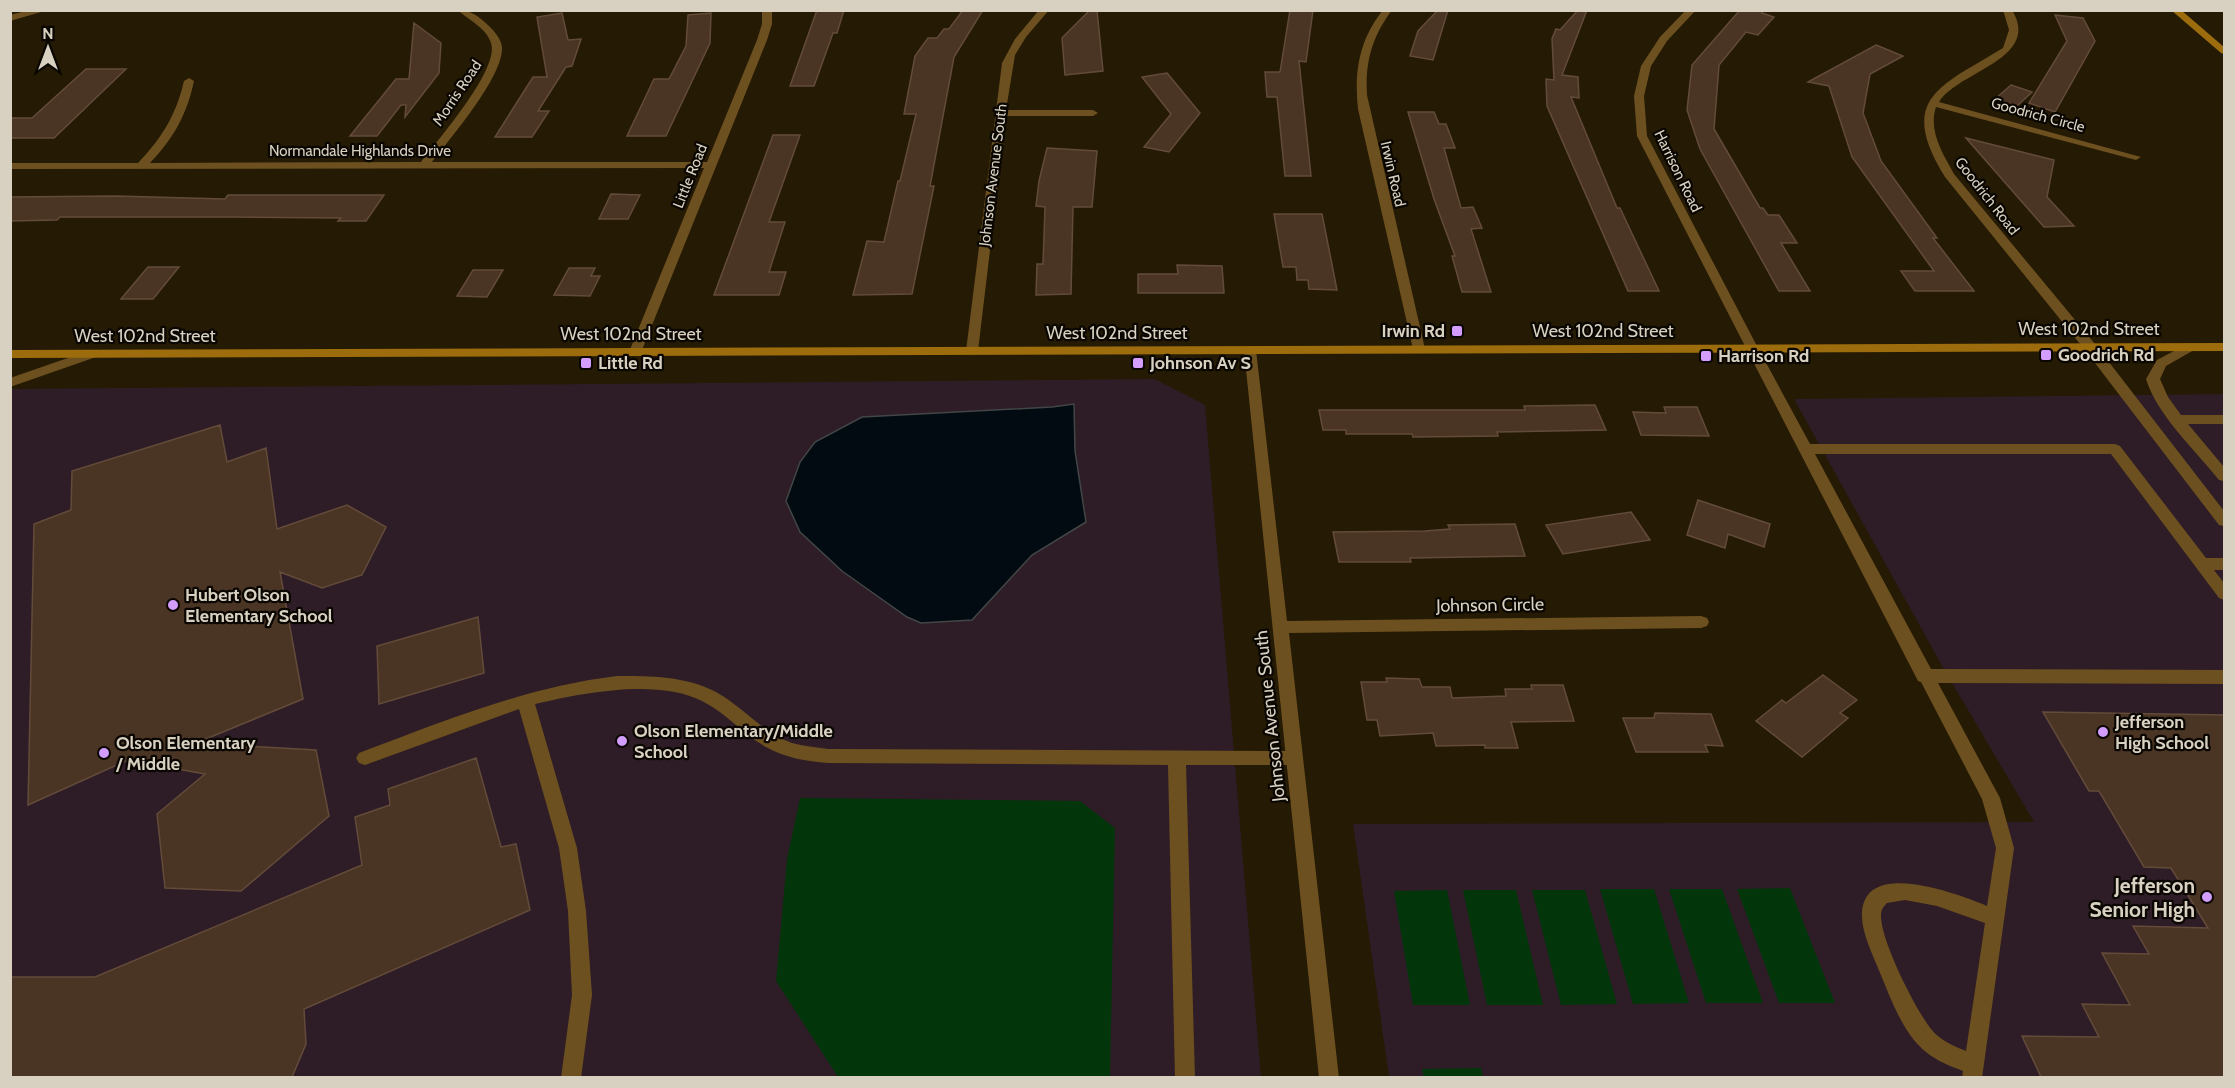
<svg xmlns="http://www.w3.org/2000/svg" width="2235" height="1088" viewBox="0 0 2235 1088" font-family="Cabin,sans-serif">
<rect width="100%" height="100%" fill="#251a03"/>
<path fill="#2e1d26" d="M1155 379 1205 405 1261 1077H11L10 389Z
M2224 394V1077H1389L1353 824 2034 822 1941 664 1794 399Z"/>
<path fill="#03350b" d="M800 798 1080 801 1115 828 1110 1077H838L776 981 787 859Z
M1790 888 1835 1003H1779L1737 889Z
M1600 889H1654L1689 1003 1633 1004Z
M1669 889H1722L1763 1003H1706Z
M1447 890 1470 1005H1413L1394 891Z
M1463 890H1516L1543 1005H1487Z
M1532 890H1585L1617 1004 1561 1005Z
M1481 1068 1483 1077H1424L1422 1069Z"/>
<path fill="#020b11" stroke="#424646" stroke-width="1.5" d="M1074 404 1075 451 1086 522 1032 555 972 620 921 623 907 617 842 571 800 532 786 501 800 462 815 442 862 417 1052 407Z"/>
<path fill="#4a3424" stroke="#634b3a" stroke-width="1.5" d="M817 10H844L837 33H833L814 86H790Z
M963 10H983L954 57 930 186H934L912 294 853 295 867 241 884 242 898 181H900L916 114H904L915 56 928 38H937L944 29H949Z
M1090 10H1097L1103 71 1065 75 1062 38Z
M1290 10H1313L1306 62 1299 61 1311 176H1285L1277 97H1267L1265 72H1280Z
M1438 10H1448L1433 60 1410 56 1418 31Z
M1578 10H1587L1562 75 1578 77 1579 98 1571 97 1617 208H1620L1659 291H1628L1547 106 1546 79 1554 80 1552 39 1556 29 1560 30Z
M1740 10H1764L1762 13 1774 17 1758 35 1746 32 1719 65 1714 129 1760 208H1763L1768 215H1779L1797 243H1781L1810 291H1779L1700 149 1687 110 1692 65Z
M562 13 568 40 581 39 572 66 566 67 538 111H549L532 137H495L533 77H547L537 17Z
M711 13 710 43 666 136H627L654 79H669L686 46 688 15Z
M2055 15 2083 18 2095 41 2055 112 2029 103 2067 41Z
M414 23 441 43 439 73 405 117 406 105H401L377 136H350L396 79H409Z
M1876 45 1903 56 1870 74 1863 113 1881 161 1937 238H1933L1974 291H1915L1901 271H1934L1852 157 1829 86 1808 82Z
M86 69H126L54 138H10V118H32Z
M1167 73 1200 113 1169 152 1144 147 1171 114 1142 77Z
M2011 85 2032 92 2016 107 1994 100Z
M1408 112H1434L1439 124H1446L1455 148H1444L1461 208 1473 207 1482 228 1471 229 1491 292H1462L1452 256H1455L1434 199Z
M773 135H800L769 222H785L769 272H786L779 295H714Z
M1966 138 2054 160 2047 197 2074 226 2044 227Z
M1047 148 1097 151 1092 207H1073L1071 294 1036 295 1037 264H1043L1045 207 1036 206 1039 181Z
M611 194 640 195 628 219H599Z
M228 195H384L366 221H338L341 218 233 217H60L57 220 10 221V197L116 196 225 199Z
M1274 214H1322L1337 290 1309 289 1308 280H1297L1296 267H1283Z
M1177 265 1222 266 1224 293H1138V274H1178Z
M148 267H179L153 299H121Z
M569 268H595L591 276H600L590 296 554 295Z
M473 270H503L487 297 457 296Z
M1595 405 1606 430 1497 432 1498 436 1413 437 1412 434H1346V430H1323L1319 410H1525L1524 406Z
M1664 407H1697L1709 436 1641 435 1633 412 1666 413Z
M220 425 227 462 266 448 277 529 347 505 386 527 362 575 322 588 280 572 303 699 196 743 316 750 329 816 241 891 165 888 157 814 205 774 128 760 28 805 34 524 71 510 72 471Z
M1698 500 1770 524 1764 547 1728 534 1725 548 1687 535Z
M1631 512 1650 540 1563 554 1546 525Z
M1515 524 1525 556 1410 558 1411 562H1339L1333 532 1425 531 1450 529 1448 525Z
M478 617 484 673 379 704 377 646Z
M1823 675 1857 700 1840 713 1848 718 1802 757 1756 721 1782 700 1786 703Z
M1386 678 1419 679 1422 687H1450L1452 698 1506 696 1505 689H1532L1531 685H1563L1574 721 1511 722 1518 748H1485V745L1436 746 1433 733 1380 736 1377 720H1367L1361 682H1387Z
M2043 712 2224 715V1077H2041L2022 1036 2099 1037 2082 1004 2130 1005 2102 953 2149 954 2133 926 2208 928 2171 868 2144 867 2099 791H2089Z
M1655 713 1711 714 1723 746 1705 745 1708 752H1636L1623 718H1654Z
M476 758 501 847 516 844 530 910 304 1009 306 1044 292 1077H10V977H95L362 865 355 817 390 805 388 789Z"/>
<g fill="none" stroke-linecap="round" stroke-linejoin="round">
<path fill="#6d501f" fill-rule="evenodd" d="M2090 343 2095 344 2224 511V526L2219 525 2085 350 2084 347 2085 344Z
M2189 343 2194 344 2195 347 2194 350 2166 366 2160 379 2168 397 2181 415H2224V424H2188L2224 467V481L2219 480C2196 451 2157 415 2146 379L2157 360Z
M1752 344 1758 348 1810 444H2115L2120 446 2206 558H2224V570H2214L2224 583V600L2219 598 2111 454H1815L1931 669 2224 670V684L1938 683 2000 798 2014 848 1982 1078H1962L1963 1071C1950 1066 1937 1061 1926 1052 1902 1033 1890 996 1878 968 1872 953 1862 933 1862 916 1861 856 1960 895 1987 906L1996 848 1982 799 1921 682 1918 681 1746 348ZM1905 900 1937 906 1985 923 1966 1051C1953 1046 1940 1040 1931 1029 1915 1009 1880 939 1881 915 1881 910 1883 907 1887 903Z
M91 350 97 354 96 357 10 387V378Z
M617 676C650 676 686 676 716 692 742 706 763 733 792 743 803 746 816 747 828 749L1292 751 1298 753 1301 758 1298 763 1292 765H1186L1195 1078H1175L1168 765 828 763C806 761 785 758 766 747 743 734 726 713 702 701 657 678 582 693 535 704L577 848 586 911 592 995 581 1078H561L572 995 568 911 559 848 519 709 365 765 359 763 356 758 359 753C444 721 526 687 617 676Z"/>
<path fill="#6d501f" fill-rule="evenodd" d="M30 10H48L10 21V15Z
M458 10C471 10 480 17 490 27 495 32 501 39 502 47 504 76 450 139 432 162H707L757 40 762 24V10H772V24L767 40 640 355 635 356 629 352 704 168 10 169V163H138C162 138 176 115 184 81L189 78 194 81C187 114 174 138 150 163L421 162C437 141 500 69 491 43 486 27 469 21 458 10Z
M1039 10H1049L1026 37 1015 55 1006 110H1093L1098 113 1093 116H1006L978 351 972 355 966 351 1002 63 1015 39Z
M1383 10H1392C1372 37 1365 62 1367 95L1425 349 1419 353 1413 349 1358 109C1354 72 1359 40 1383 10Z
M1686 10H1696L1667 41 1651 66 1644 96 1647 136 1758 348 1752 352 1746 348 1637 136 1634 96 1641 66 1660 37Z
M2003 10H2012C2042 59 1958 71 1939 102L2141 157 2136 160 1936 107C1928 131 1943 154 1954 174L2095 344 2096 347 2095 350H2085L1945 177C1896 98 1941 86 2003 48L2009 30Z
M1250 346 1256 350 1287 621 1701 616 1707 618 1709 622 1707 626 1701 628 1289 633 1339 1078H1319L1244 350Z"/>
<path fill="#9c6c0d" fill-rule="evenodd" d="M2171 10H2181L2224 47V54L2221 53Z
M2224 343V351L10 358V350Z"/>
</g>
<g fill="#d29dfd" stroke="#0a0601" stroke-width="2">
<rect x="1451" y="325" width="12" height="12" rx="3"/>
<rect x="2040" y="349" width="12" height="12" rx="3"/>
<rect x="1700" y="350" width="12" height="12" rx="3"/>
<rect x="580" y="357" width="12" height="12" rx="3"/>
<rect x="1132" y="357" width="12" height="12" rx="3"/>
<circle cx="173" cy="605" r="6"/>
<circle cx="2103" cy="732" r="6"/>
<circle cx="622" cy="741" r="6"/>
<circle cx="104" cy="753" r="6"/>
<circle cx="2207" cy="897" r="6"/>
</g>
<g text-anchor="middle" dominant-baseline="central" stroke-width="4.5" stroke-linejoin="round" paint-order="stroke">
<g font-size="15" fill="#d8d1c2" stroke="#0a0601">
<text transform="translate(457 93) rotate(-56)">Morris Road</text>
<text transform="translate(2038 115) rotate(15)">Goodrich Circle</text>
<text x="360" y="151">Normandale Highlands Drive</text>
<text transform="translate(1678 171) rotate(64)">Harrison Road</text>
<text transform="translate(1393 174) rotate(77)">Irwin Road</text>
<text transform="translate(993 175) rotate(-83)">Johnson Avenue South</text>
<text transform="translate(690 176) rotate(-68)">Little Road</text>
<text transform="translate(1987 196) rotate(52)">Goodrich Road</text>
</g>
<g font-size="18" fill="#d8d1c2" stroke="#0a0601">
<text x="2089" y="329">West 102nd Street</text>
<text x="1603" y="331">West 102nd Street</text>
<text x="1117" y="333">West 102nd Street</text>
<text x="631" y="334">West 102nd Street</text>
<text x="145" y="336">West 102nd Street</text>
<text transform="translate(1490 605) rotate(-1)">Johnson Circle</text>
<text transform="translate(1270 716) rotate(-96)">Johnson Avenue South</text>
</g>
<g font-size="18" font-weight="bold" fill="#d8d1c2" stroke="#0a0601" text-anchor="start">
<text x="1445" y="331" text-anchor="end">Irwin Rd</text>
<text x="2058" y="355">Goodrich Rd</text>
<text x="1718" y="356">Harrison Rd</text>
<text x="598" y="363">Little Rd</text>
<text x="1150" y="363">Johnson Av S</text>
<text x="185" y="595">Hubert Olson<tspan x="185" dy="21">Elementary School</tspan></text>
<text x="2115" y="722">Jefferson<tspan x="2115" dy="21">High School</tspan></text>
<text x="634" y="731">Olson Elementary/Middle<tspan x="634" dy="21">School</tspan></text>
<text x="116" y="743">Olson Elementary<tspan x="116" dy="21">/ Middle</tspan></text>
</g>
<g font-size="21" font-weight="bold" fill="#d8d1c2" stroke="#0a0601" text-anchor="end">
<text x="2195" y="885">Jefferson<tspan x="2195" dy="24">Senior High</tspan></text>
</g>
</g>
<rect width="2235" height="1088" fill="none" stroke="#d8d1c2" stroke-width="24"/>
<g transform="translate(48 48)" stroke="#0a0601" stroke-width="4.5" paint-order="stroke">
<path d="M0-4.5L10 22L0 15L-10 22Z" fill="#d8d1c2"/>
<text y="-9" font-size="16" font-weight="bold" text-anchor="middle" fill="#d8d1c2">N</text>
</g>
</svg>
